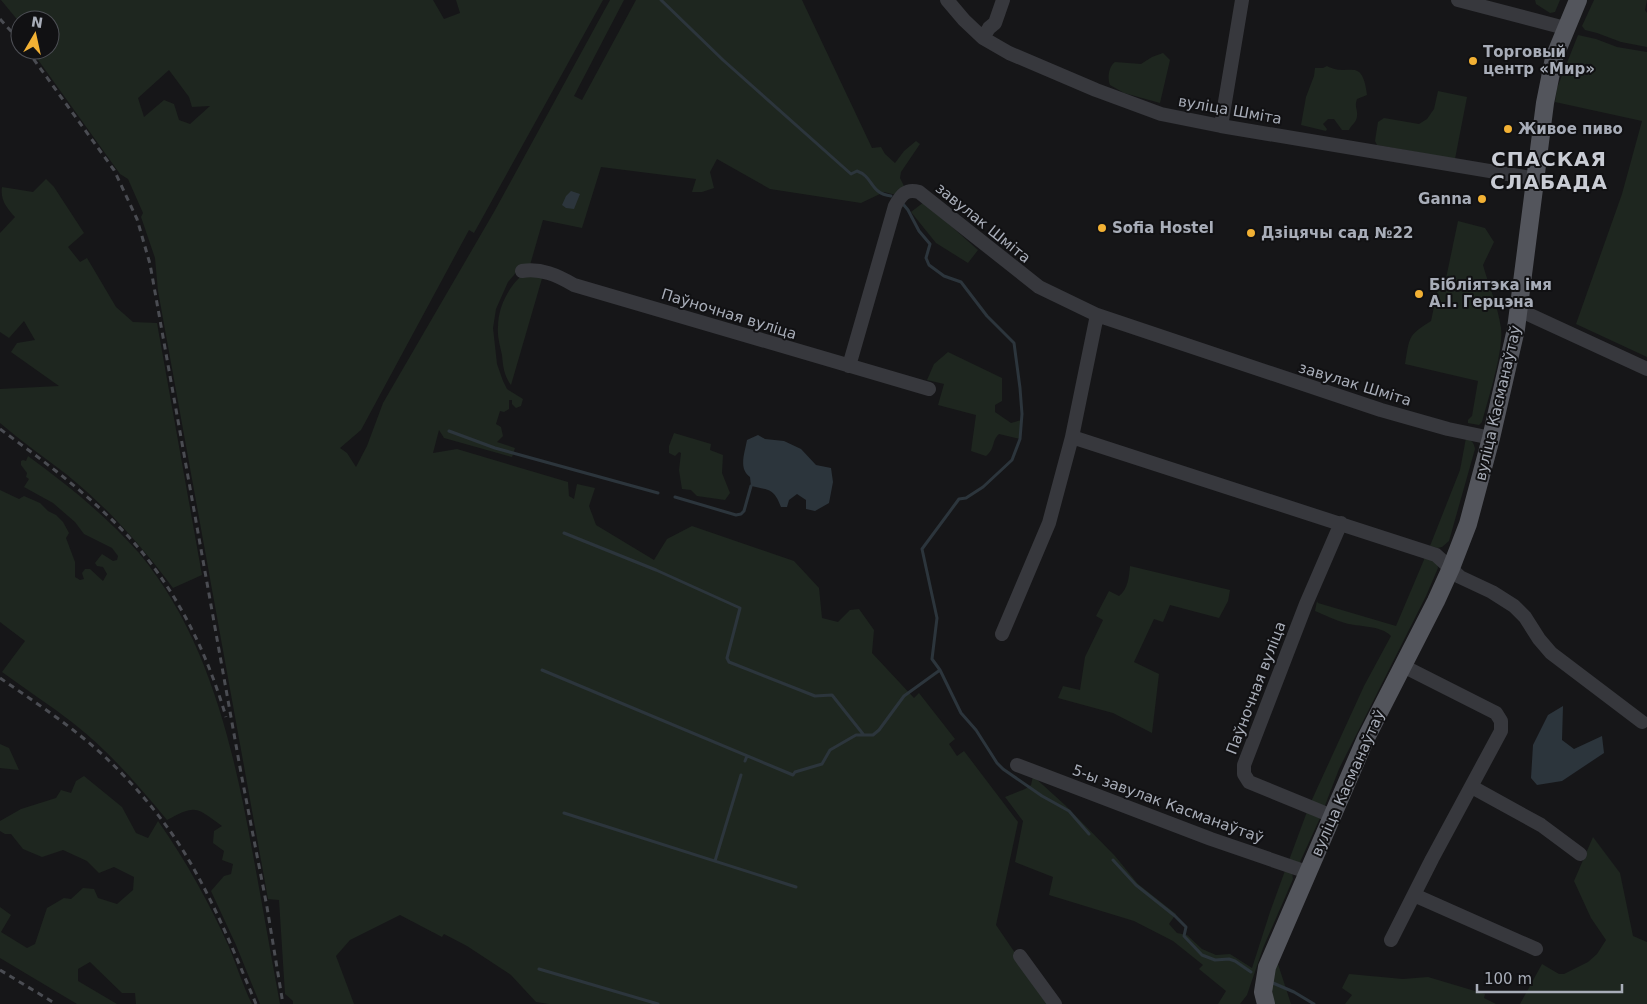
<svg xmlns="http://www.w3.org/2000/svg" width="1647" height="1004" viewBox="0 0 1647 1004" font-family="'DejaVu Sans',sans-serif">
<rect width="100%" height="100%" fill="#161618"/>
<path fill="#1e261f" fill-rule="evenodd" d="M1 0H433L444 19 460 13 456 0H603L474 233 469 230 361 430 340 448 347 453 356 467 367 446 383 403 494 212 610 0H624L574 96 582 100 636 0H802L872 148 881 147 885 154 895 163 904 151 916 141 920 144 901 172 900 178 904 186 896 195 884 192 861 203 770 189 717 159 710 172 714 188 702 192H692L696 179 601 167 582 228 543 220 530 265 519 269 508 282 496 309 493 328 497 364 503 381 507 389 523 399 521 406 516 408 512 404V400H509V409L504 412 500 411 496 424 501 427 503 436 497 442 515 448 512 457 444 438 439 430 433 453 457 449 568 482 569 496 574 499 577 484 595 488 589 506 596 525 654 560 667 539 692 526 794 561 819 588 822 618 838 622 850 610 859 609 874 630 872 653 914 698 919 693 955 739 949 744 957 756 964 751 1018 822 996 925 1050 1004H549L536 1002 511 975 467 946 444 934 442 937 400 915 350 940 336 956 354 1004H293V1001L285 994 279 900 268 899 158 291 155 258 141 217 143 213 128 179 120 174 31 50H50V20H20V23ZM169 70 189 97 192 107 210 106 190 124 179 120 174 104 164 100 144 117 138 98Z
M1535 0H1560L1555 12 1550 13 1536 4Z
M1594 0H1647L1645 10 1647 13V47L1621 42 1597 33 1585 30 1582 26Z
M1578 35 1596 39 1617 47 1647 52V357L1576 324 1622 194 1642 121 1555 102 1557 88Z
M1163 53 1170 60 1160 103 1124 93 1110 85C1107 78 1109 66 1115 62L1141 64 1152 57Z
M1327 66C1349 78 1362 55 1367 95L1357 99C1354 108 1358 109 1357 116 1357 122 1351 125 1349 130H1342L1334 119H1328L1323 124 1327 129 1326 131 1301 125 1306 97 1314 76 1315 68H1323Z
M1438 91 1467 97 1455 159 1377 145 1375 141 1378 122 1384 118 1419 124 1427 119 1434 109Z
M46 179 54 187 84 233 68 247 80 262 87 258 116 307 133 322 157 323 202 575 173 588C142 546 107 507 66 474 44 457 21 441 0 423V389L59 386 11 352 17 343 35 340 24 321 9 338 0 332V233L15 217C7 208 0 200 2 187L33 192Z
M924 202 978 250 968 263 936 243 911 212Z
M1458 221 1485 228 1494 242 1483 265C1489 287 1498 306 1501 328 1504 349 1488 400 1482 422L1479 425 1468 423V420L1472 416 1478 381 1405 364C1410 337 1407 336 1431 321L1438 288H1444Z
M522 275H543L511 385C504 376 503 366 502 355 500 346 497 336 498 327 498 307 508 288 522 275Z
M948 352 1002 378V401L995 405V412L1011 423 1021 420 1020 439 999 434C991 441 996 448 986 456L971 451 976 415 938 405 944 384 927 380 934 364Z
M674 433 711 444 710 450 723 455 722 473 730 493 725 500 697 496 691 490 682 489 679 470 681 453 679 452 675 456 669 453V446Z
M1466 438C1472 440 1474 443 1475 449L1449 541 1442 547 1437 548 1430 546 1460 470Z
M28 456C68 485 106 516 139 553 207 635 232 742 251 844 261 897 270 950 280 1004H260L236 945 211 891 224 876 231 874 233 864 222 860 224 851 213 843 214 831 222 826C196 807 196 804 167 820 138 785 109 751 73 723 50 705 25 689 2 672L25 641 0 622V490L19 499 24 496 40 503 48 511 56 515 63 522 69 533 66 538 75 562V577L80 580 84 579 82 573 85 569H90L103 581 107 574 103 567 97 566 95 563 102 554 113 561 117 560 118 556 112 548 84 534 75 522 53 503 24 487 29 479 26 477 27 473 21 465V461L23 460 26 461Z
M1426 555 1437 562 1438 568 1426 596 1339 769 1324 808 1310 804 1364 686 1391 636C1381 625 1358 627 1345 623 1335 620 1325 615 1315 611L1317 601 1318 603 1396 626Z
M1130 566 1230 590 1228 601 1219 618 1170 605 1163 622 1154 619 1134 662 1159 674 1152 733 1113 713 1058 698 1063 686 1080 690 1085 657 1103 620 1096 616 1109 591 1119 596C1128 589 1129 577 1130 566Z
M0 744 9 748 19 770 0 768Z
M84 776 122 807 136 833 148 838 158 821C186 861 209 902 229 947 237 966 243 986 252 1004H136L135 993H122L90 962 78 969V981L117 1004H77L0 958V907L11 915 1 932 27 948 35 944 47 908 64 898 71 899 83 888 94 889 98 898 117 904 133 890 134 877 114 867 99 873 87 861 63 850 42 857 23 849 11 834H5L0 831V821L21 809 56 798 61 790 71 793 76 781Z
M1033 776 1065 805 1115 856 1138 884 1176 914 1169 924 1177 933 1187 935 1202 949 1216 955 1230 954 1252 968 1270 912 1286 868 1292 872 1293 879 1263 948 1247 995 1240 1004H1218L1226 991 1199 969 1203 965 1173 941 1134 921 1049 895 1053 877 1015 862 1023 821 1005 797 1025 789 1031 785Z
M1308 809 1320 818 1300 862 1299 864 1288 863Z
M1593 837 1620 873 1633 936 1647 942V1004H1520L1542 964 1559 974H1564L1588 962 1597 954 1606 940 1591 918 1574 881Z
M1277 961 1291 1004H1275C1269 988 1273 976 1277 961Z
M1349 974 1403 979 1428 977 1485 994 1484 998 1496 1004H1345L1352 995 1342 988Z"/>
<path fill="#2c353c" d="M571 191 580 194 574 209 566 208 562 205 566 196Z
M758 435 765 439 784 441 801 449 816 465 831 468 833 482 829 503 815 511 806 509V500L797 494 789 500 787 507H781C774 488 768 490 751 486L750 477C738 469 745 452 747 440Z
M1563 706 1562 740 1574 749 1602 736 1604 753 1562 781 1537 785 1531 778 1533 745 1548 715Z"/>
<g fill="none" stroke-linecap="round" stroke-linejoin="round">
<path stroke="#2c353c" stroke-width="3" d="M661 0 723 60 851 174 857 171C874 177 869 193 891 196
M903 204 908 210 919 231 930 244 926 258 929 265 944 276 961 282 987 316 1014 343 1020 388 1022 414 1020 439 1012 460 983 487 966 498 959 499 922 549 937 618 932 659 940 670 961 713 976 730 997 763 1003 769 1042 796 1069 811 1089 834
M449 431 495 448 658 493
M675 497 736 515 741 514 744 511 751 486
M564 533 656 570 740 608 727 658 729 662 815 696 832 695 863 734
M542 670 793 775 795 772 822 764 830 750 856 735H873L879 730 904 696 940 670
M745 761 747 756
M564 813 796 887
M1113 860 1136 885 1175 916 1186 927 1184 936 1202 955 1215 960 1229 959 1235 961 1251 972
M715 861 741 775
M539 969 658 1004
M1273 983 1294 992 1314 1004"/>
<path stroke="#37383d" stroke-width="14" d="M947 0 964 20 983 38 1009 53 1096 90 1161 114 1221 126 1537 179
M1458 0 1565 28
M983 38 989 28 995 23 1003 0
M1221 126 1242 0
M522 271C541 268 557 275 574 285L929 389
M1519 310 1647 369
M849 366 895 206C901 195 906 188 919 192L1039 287 1097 315 1381 410 1448 429 1491 438
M1072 437 1436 555 1460 577 1492 592 1514 606 1525 617 1539 639 1551 653 1642 722
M1002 634 1049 523 1072 437 1097 315
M1017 765 1211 839 1307 872
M1472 787 1541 825 1580 854
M1332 816 1249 782 1244 774V765L1306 604 1341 523
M1414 895 1536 949
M1391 940 1432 859 1501 731V721L1496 713 1403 666
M1020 956 1055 1004"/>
<path stroke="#53555c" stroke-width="18" d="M1266 1004 1263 992 1267 967 1366 738 1436 601 1451 568 1468 524 1491 438 1516 329 1545 103 1554 58 1578 0"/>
<path stroke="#4a4c52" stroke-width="3" stroke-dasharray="6 5" stroke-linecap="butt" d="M0 19 20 41
M27 50 114 170 137 219 150 264 241 773 267 907 283 1004
M0 429C38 457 75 484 109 517 167 571 204 642 226 717
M0 678C35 702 71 726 103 755 134 784 165 820 187 857 215 904 235 954 256 1004
M0 970 56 1004"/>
</g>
<g fill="#f2b134" stroke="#111113" stroke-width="2">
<circle cx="1473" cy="61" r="5"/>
<circle cx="1508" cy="129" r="5"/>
<circle cx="1482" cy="199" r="5"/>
<circle cx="1102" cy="228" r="5"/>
<circle cx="1251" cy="233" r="5"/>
<circle cx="1419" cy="294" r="5"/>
</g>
<g text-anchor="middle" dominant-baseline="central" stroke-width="4" stroke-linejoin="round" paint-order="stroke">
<g font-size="15" font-weight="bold" fill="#a8adb8" stroke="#111113" text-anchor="start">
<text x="1483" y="52">Торговый<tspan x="1483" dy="17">центр «Мир»</tspan></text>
<text x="1518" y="129">Живое пиво</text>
<text x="1472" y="199" text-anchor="end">Ganna</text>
<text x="1112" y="228">Sofia Hostel</text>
<text x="1261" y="233">Дзіцячы сад №22</text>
<text x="1429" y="285">Бібліятэка імя<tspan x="1429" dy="17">А.І. Герцэна</tspan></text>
</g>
<g font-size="15" fill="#a8adb8" stroke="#111113">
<text transform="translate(1230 110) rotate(10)">вуліца Шміта</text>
<text transform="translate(983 223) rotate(39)">завулак Шміта</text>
<text transform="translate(729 314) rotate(17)">Паўночная вуліца</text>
<text transform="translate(1355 384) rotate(17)">завулак Шміта</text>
<text transform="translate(1498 403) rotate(-77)">вуліца Касманаўтаў</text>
<text transform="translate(1256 688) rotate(-69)">Паўночная вуліца</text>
<text transform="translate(1348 783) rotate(-66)">вуліца Касманаўтаў</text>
<text transform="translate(1168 804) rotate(20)">5-ы завулак Касманаўтаў</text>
</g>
<g font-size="20" font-weight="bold" letter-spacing="1" fill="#c9ccd4" stroke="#111113">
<text x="1549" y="159">СПАСКАЯ<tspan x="1549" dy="23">СЛАБАДА</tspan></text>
</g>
</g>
<g transform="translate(35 35) rotate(9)"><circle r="24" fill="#111113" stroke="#4d4f55"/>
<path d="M0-4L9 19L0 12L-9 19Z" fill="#f2b134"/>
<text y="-8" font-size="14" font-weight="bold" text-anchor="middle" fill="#a8adb8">N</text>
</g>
<path d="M1477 984v8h145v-8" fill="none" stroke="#a8adb8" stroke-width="2.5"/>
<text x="1484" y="984" font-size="15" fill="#a8adb8" stroke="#111113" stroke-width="4" paint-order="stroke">100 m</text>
</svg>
